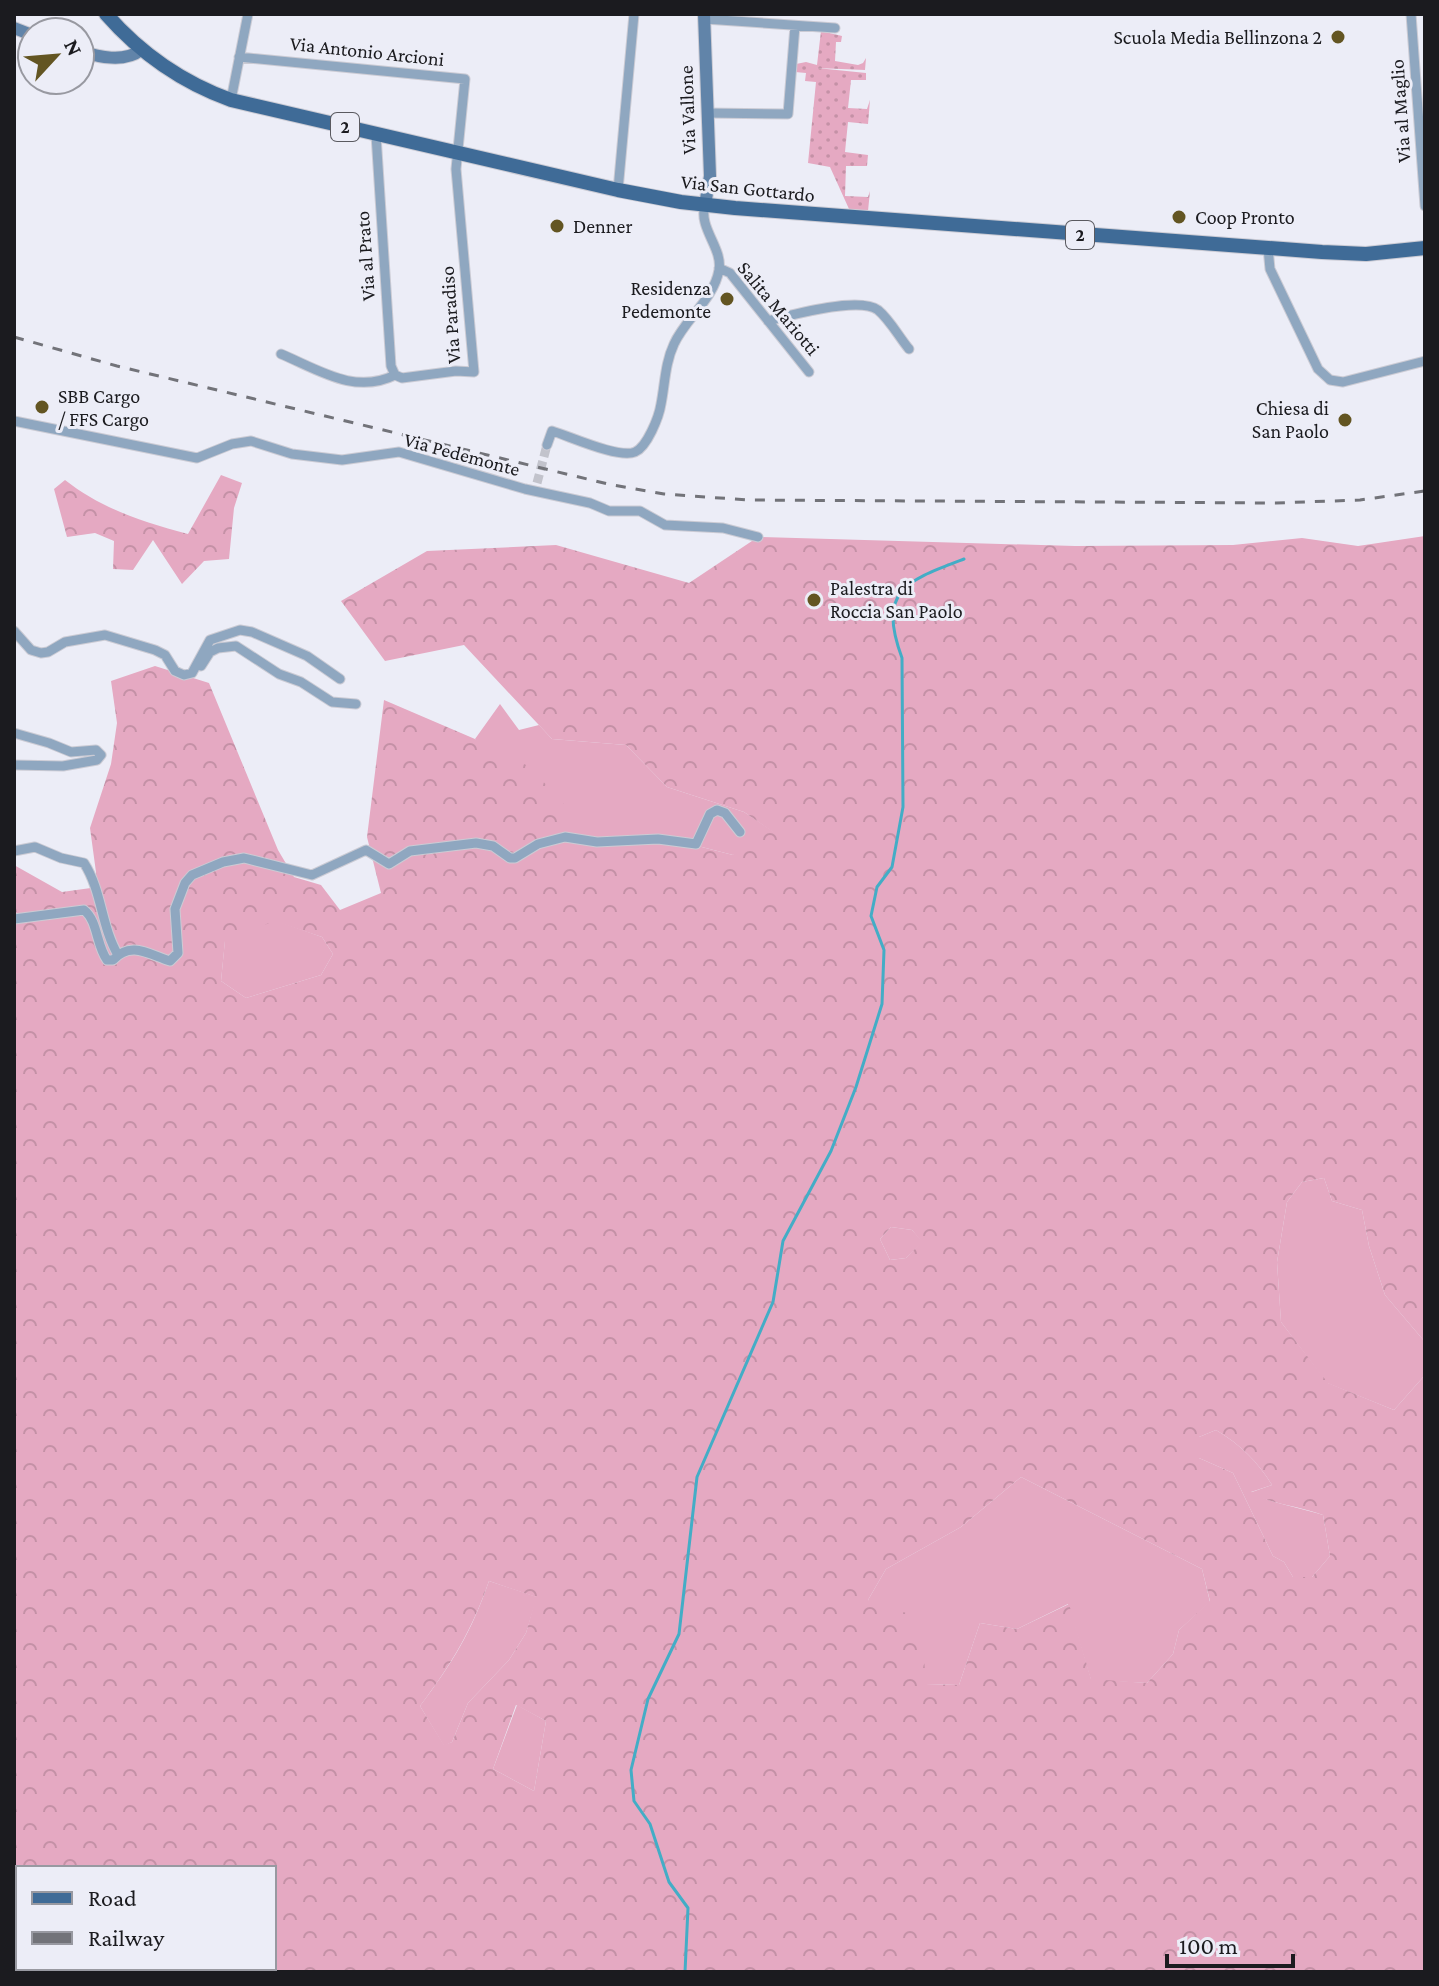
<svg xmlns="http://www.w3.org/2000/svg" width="1439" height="1986" viewBox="0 0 1439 1986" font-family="'Crimson Pro',serif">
<defs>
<pattern id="forest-crowns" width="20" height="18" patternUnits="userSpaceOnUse" patternTransform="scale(2)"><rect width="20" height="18" fill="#e5a9c2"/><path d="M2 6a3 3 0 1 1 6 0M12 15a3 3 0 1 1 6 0" fill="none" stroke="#c491a6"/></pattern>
<pattern id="park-dots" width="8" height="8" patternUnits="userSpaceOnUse" patternTransform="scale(2)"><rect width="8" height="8" fill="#e5a9c2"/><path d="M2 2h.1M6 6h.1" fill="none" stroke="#c491a6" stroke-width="1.8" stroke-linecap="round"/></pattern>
</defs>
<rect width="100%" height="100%" fill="#ecedf7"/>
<path fill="#e5a9c2" d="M500 704 519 730 539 725 552 739 626 745 667 787 744 812 774 832 733 855 694 845 597 842 475 739Z
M274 920 322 937 333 954 321 975 246 998 221 981 225 940Z
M1324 1178 1332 1201 1362 1210 1369 1246 1385 1295 1425 1342V1375L1394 1410 1327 1383 1281 1322 1277 1262 1287 1202 1302 1182Z
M891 1227 912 1230 923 1242 906 1258 890 1260 880 1239Z
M1216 1430C1241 1445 1257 1461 1272 1485L1251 1492C1271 1504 1299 1507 1323 1515L1330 1556 1312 1577H1293L1284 1562 1273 1556 1233 1473 1199 1458V1437Z
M1021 1477 1202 1569 1210 1602 1179 1630 1173 1654 1147 1683 1091 1680 1068 1604 1017 1629 980 1623 959 1685 925 1684 868 1600 886 1569 961 1527Z
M489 1581 537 1597 526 1633 509 1660 468 1703 452 1742 444 1746 420 1706C453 1662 471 1633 489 1581Z
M517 1705 546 1721 534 1791 493 1769Z"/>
<path fill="url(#forest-crowns)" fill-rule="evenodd" d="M221 475 242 483 234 508 229 559 204 561 182 584 153 540 133 570 113 569 114 541 95 533 67 537 54 489 65 480C102 509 143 522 188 534Z
M1425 536V1342L1385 1295 1369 1246 1362 1210 1332 1201 1324 1178 1302 1182 1287 1202 1277 1262 1281 1322 1328 1383 1394 1410 1425 1375V1972H14V865L62 892 98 887 90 828 111 764 117 723 111 681 155 666 209 683 278 850 294 877 321 885 340 910 381 893 367 837 384 700 475 739 530 767 598 842 658 839 694 845 733 855 744 837 773 832 744 812 667 787 626 745 552 739 464 645 385 661 341 601 427 551 556 545 689 583 758 537 1075 546 1233 545 1302 538 1358 546ZM274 921 322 937 333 954 321 975 246 998 221 981 225 941ZM891 1227 912 1230 922 1242 906 1258 890 1260 880 1239ZM1216 1430C1241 1445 1257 1461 1272 1485L1249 1493C1272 1504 1298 1506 1323 1515L1330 1556 1312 1577H1293L1284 1562 1273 1556 1233 1473 1199 1458V1437ZM1021 1477 1202 1569 1210 1601 1179 1630 1173 1654 1147 1683 1091 1679 1069 1604 1017 1629 980 1623 959 1685 926 1684 921 1618 868 1600 886 1569 961 1527ZM489 1581 536 1597 526 1633 509 1660 468 1703 452 1742 444 1745 420 1706C451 1665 472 1630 489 1581ZM516 1705 546 1721 534 1791 493 1769ZM18 1868H274V1968H18Z"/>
<path fill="url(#park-dots)" d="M821 31 842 36 841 42H836L835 61 858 65 863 63 866 58 865 70 817 68 866 73V80H851L848 108 867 109 870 100 868 124 848 122 845 152 868 155 867 166H846L845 196 868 197 870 191 868 211 849 209 830 167 808 163 816 82 805 81 806 73 795 72 796 64 806 62 817 65Z"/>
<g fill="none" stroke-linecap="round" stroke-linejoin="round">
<path stroke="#43adc6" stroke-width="3" d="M685 1972 688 1908 669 1882 650 1824 634 1801 631 1770 648 1699 679 1634 697 1477 773 1302 783 1241 831 1151 856 1087 882 1004 884 950 871 916 877 887 892 867 903 807 902 658C877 590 906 581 964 559"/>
<path stroke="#c2c3cc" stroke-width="9" stroke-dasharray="9 4.5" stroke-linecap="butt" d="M537 483 547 445"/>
<g stroke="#cbcbd4" stroke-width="11">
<path id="street" d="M1411 14 1425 206
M705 19 835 28
M239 57 465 79 456 169 474 372 456 371 402 378 395 375C355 395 319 370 281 354
M231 100 248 14
M707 113 788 114 795 26
M376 135 391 366 395 375
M618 190 634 14
M1268 248 1270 269 1318 369 1330 380 1343 382 1425 361
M719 268 730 273 809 372
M768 321C791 315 859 296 878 310 890 320 899 337 909 349
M14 421 197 458 232 444 251 441 292 454 342 460 399 452 525 489 590 503 609 511H640L665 525 723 528 758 537
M547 445 552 431C569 436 619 459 635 452 647 447 659 417 661 404 665 384 665 363 674 344 685 319 714 299 719 270 723 248 698 228 705 205
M14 631 31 650 41 653 48 652 65 642 105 635 155 650 165 655 175 671 184 675 192 673 210 640 240 630 252 632 307 656 340 679
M201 666 210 652 218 648 236 646 279 674 301 682 332 702 356 704
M14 733 49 743 71 752 96 750 101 755 97 760 63 766 14 765
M14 851 35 847 61 858 84 863C102 891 101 926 118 955
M14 919 84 910C98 921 96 945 107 960H113C131 940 150 955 170 961L178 953 175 909 185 883 192 875 223 862 244 858 312 875 366 850 389 864 410 851 476 843 493 846 510 858H515L538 844 565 837 597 842 658 839 696 844 710 814 717 810 725 813 740 832"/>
</g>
<g stroke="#cbcbd4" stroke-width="14">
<path id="secondary" d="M704 14 710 176 705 205
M14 28 32 35
M80 51C99 57 124 63 141 50"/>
</g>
<g stroke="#cbcbd4" stroke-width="16">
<path id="primary" d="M106 14C141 54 181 82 231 100L618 190 681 202 735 208 1322 252 1366 254 1425 248"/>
</g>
<use href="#street" stroke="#8fa7c0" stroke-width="9"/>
<use href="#secondary" stroke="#6184a9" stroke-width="12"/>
<use href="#primary" stroke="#3f6b97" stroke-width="14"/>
<path stroke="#727379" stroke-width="3" stroke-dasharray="10 10" stroke-linecap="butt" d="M14 337 117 366 608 484 664 494 748 500 1276 503 1360 500 1425 491"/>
</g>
<g fill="#635522" stroke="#ecedf7" stroke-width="3">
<circle cx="1338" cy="37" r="8"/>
<circle cx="1179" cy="217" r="8"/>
<circle cx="557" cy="226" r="8"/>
<circle cx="727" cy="299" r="8"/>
<circle cx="42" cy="407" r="8"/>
<circle cx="1345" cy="420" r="8"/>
<circle cx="814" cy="600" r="8"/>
</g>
<g text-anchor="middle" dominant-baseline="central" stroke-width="6" stroke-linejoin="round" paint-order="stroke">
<g fill="#ecedf7" stroke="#5a5a60" stroke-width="2">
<rect x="331" y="113" width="28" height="28" rx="6"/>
<rect x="1066" y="221" width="28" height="28" rx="6"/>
</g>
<g font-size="18" font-weight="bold" fill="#1b1b1f">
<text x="345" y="127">2</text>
<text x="1080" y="235">2</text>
</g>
<g font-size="20" fill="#1b1b1f" stroke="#ecedf7" text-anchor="start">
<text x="1322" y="37" text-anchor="end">Scuola Media Bellinzona 2</text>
<text x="1195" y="217">Coop Pronto</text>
<text x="573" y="226">Denner</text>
<text x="711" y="288" text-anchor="end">Residenza<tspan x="711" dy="23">Pedemonte</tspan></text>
<text x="58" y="396">SBB Cargo<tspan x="58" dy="23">/ FFS Cargo</tspan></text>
<text x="1329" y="408" text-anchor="end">Chiesa di<tspan x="1329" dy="23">San Paolo</tspan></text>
<text x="830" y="588">Palestra di<tspan x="830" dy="23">Roccia San Paolo</tspan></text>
</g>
<g font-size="20" fill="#1b1b1f" stroke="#ecedf7">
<text transform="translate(367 51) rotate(6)">Via Antonio Arcioni</text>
<text transform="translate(687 110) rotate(-92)">Via Vallone</text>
<text transform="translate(1400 111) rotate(-94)">Via al Maglio</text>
<text transform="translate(748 188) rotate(6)">Via San Gottardo</text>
<text transform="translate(365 256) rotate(-94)">Via al Prato</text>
<text transform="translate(779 308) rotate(50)">Salita Mariotti</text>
<text transform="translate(450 315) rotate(-94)">Via Paradiso</text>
<text transform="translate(462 454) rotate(15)">Via Pedemonte</text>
</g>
</g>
<rect width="1439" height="1986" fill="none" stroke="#1b1b1f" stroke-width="32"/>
<rect x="16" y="1866" width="260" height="104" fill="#ecedf7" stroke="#9899a1" stroke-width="2"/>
<rect x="32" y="1892" width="40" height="12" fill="#3f6b97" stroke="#9899a1" stroke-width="2"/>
<text x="88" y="1906" font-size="24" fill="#1b1b1f">Road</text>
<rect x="32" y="1932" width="40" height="12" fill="#727379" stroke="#9899a1" stroke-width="2"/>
<text x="88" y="1946" font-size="24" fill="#1b1b1f">Railway</text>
<g transform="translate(56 56) rotate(64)"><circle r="38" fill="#ecedf7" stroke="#9899a1" stroke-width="2"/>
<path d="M0-6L14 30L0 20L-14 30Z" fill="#635522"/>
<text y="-12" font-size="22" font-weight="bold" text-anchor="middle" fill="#1b1b1f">N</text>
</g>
<path d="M1167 1954v12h126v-12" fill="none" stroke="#1b1b1f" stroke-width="4"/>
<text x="1179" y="1954" font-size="24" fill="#1b1b1f" stroke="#ecedf7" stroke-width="6" paint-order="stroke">100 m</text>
</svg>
